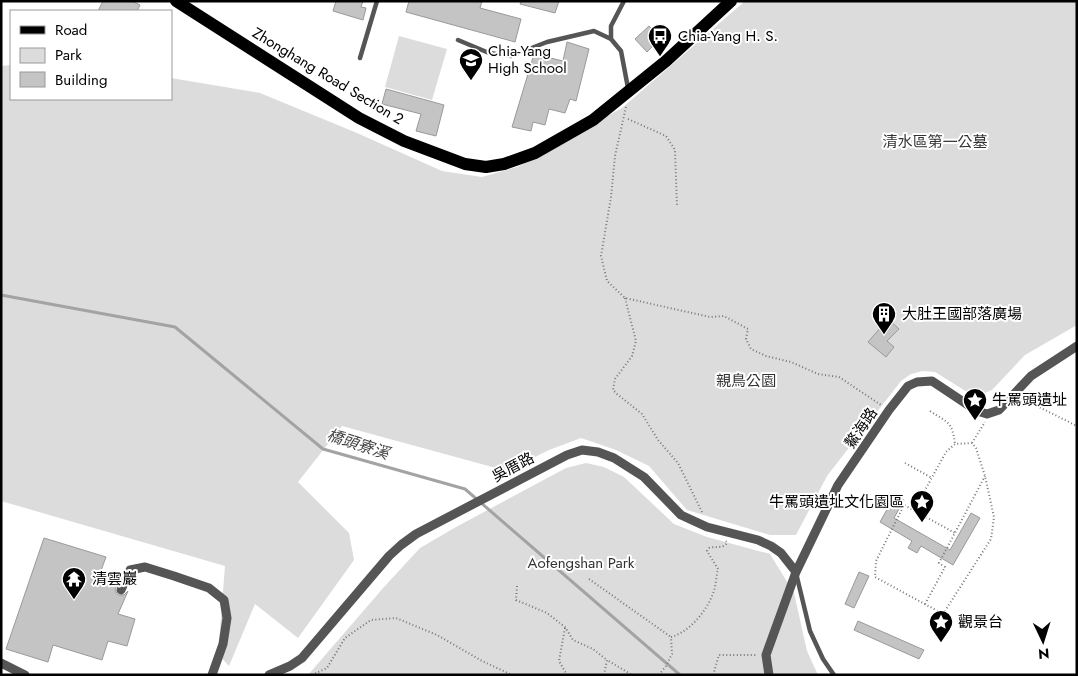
<svg xmlns="http://www.w3.org/2000/svg" width="1078" height="676" viewBox="0 0 1078 676" font-family="Jost,'Noto Sans TC',sans-serif">
<rect width="100%" height="100%" fill="#fff"/>
<path fill="#dcdcdc" d="M745 1H1077V325L1025 355 992 390 980 395H972L935 372 923 371 911 374 901 381 827 476 796 535H770L687 510 649 466 616 450 581 438 549 450 507 471 342 426 298 482 349 533 354 560 298 638 255 604 229 666 218 654 225 566 1 501V66L11 65V99H171V78L260 93 357 133 442 171 482 177 517 167 622 108Z
M399 36 447 49 432 100 385 87Z
M586 463 604 467 624 477 674 524 707 537 770 554 794 593 807 651 818 675H308L384 587 420 548 456 527 566 468Z"/>
<g fill="none" stroke-linecap="round" stroke-linejoin="round">
<path stroke="#a3a3a3" stroke-width="3" d="M1 295 175 327 323 449 465 489 680 675"/>
</g>
<path fill="#c4c4c4" stroke="#999" d="M103 1H132L140 5 137 11H98Z
M336 1H363L361 7 366 8 363 20 333 11Z
M409 1H482L480 8 521 19 515 42 406 12Z
M521 1H559L555 13 520 4Z
M649 26 661 38 647 52 635 39Z
M567 42 589 49 576 101 570 99 565 113 549 109 545 125 533 122 531 131 512 127 534 54 563 61Z
M386 89 444 105 436 136 416 131 421 114 382 104Z
M888 319 899 329 887 341 894 347 886 357 868 342Z
M895 495 904 500 894 518 950 550 971 513 980 518 953 565 921 546 917 553 908 548 912 541 880 522Z
M44 538 106 557 99 576 118 582 115 590 118 595H124L128 591 118 614 135 619 127 646 108 641 102 660 53 645 48 662 6 649Z
M859 572 869 576 854 608 845 604Z
M858 621 924 650 919 659 854 630Z"/>
<g fill="none" stroke-linecap="round" stroke-linejoin="round">
<path stroke="#777" stroke-width="2" stroke-dasharray="1 2.5" stroke-linecap="butt" d="M626 107 615 156 611 197 601 256 607 281 625 298 710 317 724 316 748 329 746 339 751 349 766 356 791 362 818 374 839 377 881 405
M628 119 666 136 675 150 677 206
M625 298 636 341 632 356 615 379 613 390 617 394 642 414 658 440 678 463 703 514
M1021 398 1077 426
M930 411C948 423 952 421 955 444
M972 443 985 422
M905 463 932 478
M914 510 946 452 955 444 972 443 976 448 985 476 994 517 991 539 943 614 875 577 876 561 904 505 955 533
M589 579 671 637
M517 586 516 600 547 613 565 627 573 640 593 649 607 660
M925 604 945 567 939 563 985 476
M565 628 559 661 567 675
M671 637C689 632 705 613 712 596 716 588 716 577 718 569L707 551 709 548C715 546 723 549 727 543L726 541
M312 675 327 668 345 638 371 620 396 618 437 635 482 661 512 675
M604 675 607 660 632 675
M659 675 666 666 672 654 671 637
M714 675V672L719 655H756"/>
<path stroke="#555" stroke-width="4.5" d="M624 1 611 26V39L621 51 628 88
M458 40 489 53 511 56 547 42 594 31 611 39
M360 58 377 1
M796 573 810 631 823 659 834 675"/>
<path stroke="#555" stroke-width="9" d="M121 590 130 570 145 567 174 576 209 588 224 600 227 618 223 644 212 675
M1 663 25 675
M269 675 290 666 302 658 389 556 401 545 416 534 567 455 582 450 598 452 614 458 644 477 681 515 707 527 758 540 771 546 781 553 796 572
M769 675 766 655 796 572 838 485 889 410 908 386 917 382 932 381 977 411 987 414 999 410 1031 376 1077 346"/>
<path stroke="#000" stroke-width="12" d="M176 1 359 118 404 141 465 164 486 167 504 164 535 153 593 120 666 61 731 1"/>
</g>
<defs>
<g id="bus-pin" transform="scale(1.25)"><path d="M0 17L-7.5 6A9.5 9.5 0 1 1 7.5 6Z" fill="#000" stroke="#fff"/><path d="M-5-6H5V4H4V6H2V4H-2V6H-4V4H-5ZM-3.5-4V0h7V-4ZM-3.5 1.2v1.5H-2V1.2ZM2 1.2v1.5H3.5V1.2Z" fill="#fff"/></g>
<g id="school-pin" transform="scale(1.25)"><path d="M0 17L-7.5 6A9.5 9.5 0 1 1 7.5 6Z" fill="#000" stroke="#fff"/><path d="M0-5L7-2L0 1L-7-2ZM-4 1L0 2.5L4 1V4Q0 6-4 4Z" fill="#fff"/></g>
<g id="building-pin" transform="scale(1.25)"><path d="M0 17L-7.5 6A9.5 9.5 0 1 1 7.5 6Z" fill="#000" stroke="#fff"/><path d="M-4-6H4V6H1V3H-1V6H-4ZM-2.5-4.3h1.7v1.8h-1.7ZM.8-4.3h1.7v1.8H.8ZM-2.5-1h1.7V.8h-1.7ZM.8-1h1.7V.8H.8Z" fill="#fff"/></g>
<g id="sight-pin" transform="scale(1.25)"><path d="M0 17L-7.5 6A9.5 9.5 0 1 1 7.5 6Z" fill="#000" stroke="#fff"/><path d="M0-6L1.8-2.2L6-1.7L2.9 1.2L3.7 5.4L0 3.3L-3.7 5.4L-2.9 1.2L-6-1.7L-1.8-2.2Z" fill="#fff"/></g>
<g id="temple-pin" transform="scale(1.25)"><path d="M0 17L-7.5 6A9.5 9.5 0 1 1 7.5 6Z" fill="#000" stroke="#fff"/><path d="M0-6L5-2H3V0L6.5 2.5H4V6H1.5V3h-3V6H-4V2.5H-6.5L-3 0V-2H-5Z" fill="#fff"/></g>
</defs>
<g fill-rule="evenodd">
<use href="#bus-pin" x="660" y="36"/>
<use href="#school-pin" x="471" y="60"/>
<use href="#building-pin" x="884" y="314"/>
<use href="#sight-pin" x="975" y="400"/>
<use href="#sight-pin" x="922" y="502"/>
<use href="#temple-pin" x="74" y="579"/>
<use href="#sight-pin" x="941" y="622"/>
</g>
<g text-anchor="middle" dominant-baseline="central" stroke-width="4" stroke-linejoin="round" paint-order="stroke">
<g font-size="15" fill="#000" stroke="#fff" text-anchor="start">
<text x="678" y="36">Chia-Yang H. S.</text>
<text x="488" y="51">Chia-Yang<tspan x="488" dy="17">High School</tspan></text>
<text x="902" y="314">大肚王國部落廣場</text>
<text x="992" y="400">牛罵頭遺址</text>
<text x="904" y="502" text-anchor="end">牛罵頭遺址文化園區</text>
<text x="92" y="579">清雲巖</text>
<text x="958" y="622">觀景台</text>
</g>
<g font-size="15" fill="#000" stroke="#fff">
<text transform="translate(328 76) rotate(31)">Zhonghang Road Section 2</text>
<text transform="translate(861 428) rotate(-56)">鰲海路</text>
<text transform="translate(513 467) rotate(-28)">吳厝路</text>
</g>
<g font-size="15" fill="#333" stroke="#fff">
<text x="935" y="142">清水區第一公墓</text>
<text x="746" y="381">親鳥公園</text>
<text x="581" y="563">Aofengshan Park</text>
</g>
<g font-size="16" font-style="italic" fill="#444" stroke="#fff">
<text transform="translate(358 444) rotate(18)">橋頭寮溪</text>
</g>
</g>
<rect width="1078" height="676" fill="none" stroke="#000000" stroke-width="5"/>
<rect x="10" y="10" width="162" height="90" fill="#ffffff" stroke="#999999"/>
<rect x="20" y="26" width="25" height="8" fill="#000000" stroke="#999999"/>
<text x="55" y="35" font-size="15" fill="#000000">Road</text>
<rect x="20" y="48" width="25" height="15" fill="#dcdcdc" stroke="#999999"/>
<text x="55" y="60" font-size="15" fill="#000000">Park</text>
<rect x="20" y="72" width="25" height="15" fill="#c4c4c4" stroke="#999999"/>
<text x="55" y="85" font-size="15" fill="#000000">Building</text>
<g transform="translate(1043 641) rotate(176)" stroke="#ffffff" stroke-width="4" paint-order="stroke">
<path d="M0-4L9 19L0 12L-9 19Z" fill="#000000"/>
<text y="-8" font-size="14" font-weight="bold" text-anchor="middle" fill="#000000">N</text>
</g>
</svg>
